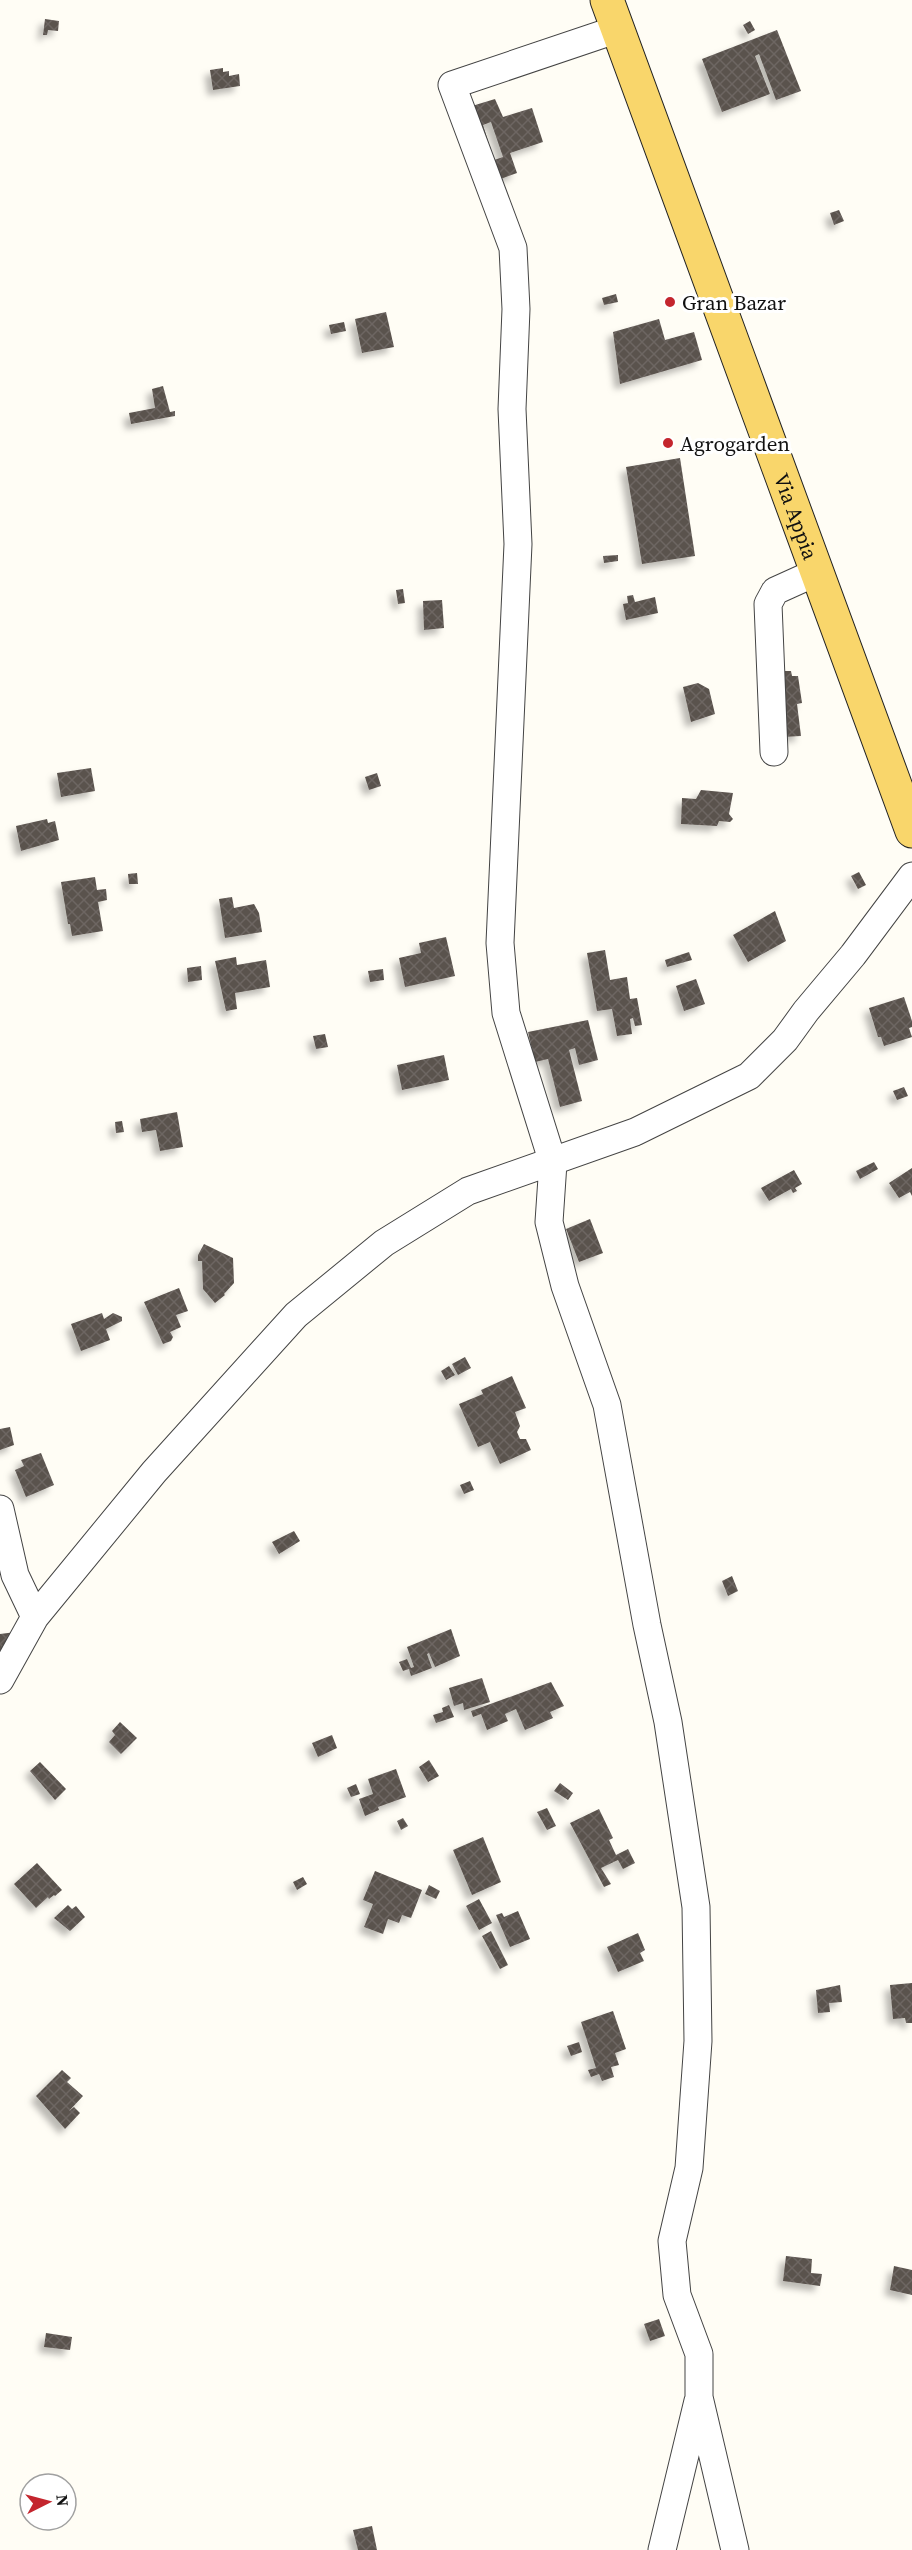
<svg xmlns="http://www.w3.org/2000/svg" width="912" height="2550" viewBox="0 0 912 2550" font-family="'Source Serif 4',serif">
<defs>
<pattern id="building-cross-hatch" width="8" height="8" patternUnits="userSpaceOnUse" patternTransform="scale(1.5)"><rect width="8" height="8" fill="#5a524d"/><path d="M0 0l8 8M0 8l8-8" fill="none" stroke="#6d6662"/></pattern>
<filter id="shadow"><feDropShadow dx="-5.5" dy="5.5" stdDeviation="3" flood-color="#0004"/></filter>
</defs>
<rect width="100%" height="100%" fill="#fffdf5"/>
<path fill="url(#building-cross-hatch)" fill-rule="evenodd" filter="url(#shadow)" d="M45 19 59 21 58 31 48 30 47 35H43Z
M750 21 755 30 748 34 743 25Z
M777 30 801 91 776 100 759 54 755 56 770 94 722 112 702 59Z
M223 68V72L229 71V76L239 74 240 86 213 90 210 70Z
M495 99 503 117 532 108 543 142 510 153 517 173 495 181 472 106ZM491 122 503 157 494 160 483 125Z
M839 210 844 221 834 225 830 213Z
M616 294 618 302 604 305 602 298Z
M386 312 394 347 362 353 355 319Z
M659 319 665 340 694 332 702 360 620 384 613 332Z
M344 322 346 331 331 334 329 325Z
M163 386 170 412 175 411V416L131 424 129 413 155 408 152 389Z
M680 458 695 556 642 564 626 467Z
M618 555V561L604 563 603 556Z
M403 589 405 603 398 604 396 590Z
M633 595 635 602 655 597 658 613 626 620 623 604 628 603 627 596Z
M442 600 444 628 424 630 423 601Z
M780 671H791L792 676H798L802 703 797 704 801 736 782 737 780 699H786Z
M698 683 709 689 715 714 691 722 683 687Z
M91 768 95 791 61 797 57 773Z
M377 773 381 786 369 790 365 777Z
M701 790 733 793 729 814 733 819 730 822 719 821 717 826 681 824 682 798 696 799Z
M47 819 48 823 55 821 59 840 21 851 16 826Z
M859 872 866 885 858 889 851 876Z
M137 873 138 884H129L128 874Z
M95 877 97 890 106 889 107 900 98 902 103 931 72 936 70 924H68L61 882Z
M232 897 234 908 254 904 259 913 262 932 225 938 219 899Z
M775 911 786 941 748 962 733 935Z
M446 937 455 976 405 987 399 958 421 953 419 943Z
M605 950 610 980 627 977 630 999 637 998 642 1025 635 1026 633 1018 630 1019 632 1034 617 1036 612 1009 597 1011 587 953Z
M689 952 692 960 667 967 665 960Z
M236 957 237 965 266 960 270 987 235 993 237 1009 226 1011 215 961Z
M201 966 202 980 188 982 187 968Z
M383 969 384 980 370 982 368 971Z
M696 979 705 1004 684 1011 676 986Z
M904 997 912 1021V1027L909 1028 912 1037 884 1046 881 1037H878L869 1008Z
M588 1020 598 1060 579 1065 575 1048 569 1050 582 1101 560 1107 548 1059 535 1062 528 1032Z
M325 1034 328 1047 316 1049 313 1036Z
M444 1055 449 1080 402 1090 397 1065Z
M904 1087 908 1096 897 1100 893 1091Z
M177 1112 183 1147 160 1151 156 1130 142 1132 140 1119Z
M122 1121 124 1132 116 1133 115 1122Z
M874 1162 878 1169 860 1179 856 1171Z
M912 1168V1196L910 1192 899 1198 889 1183Z
M794 1170 802 1184 795 1188 797 1191 793 1193 791 1189 769 1201 761 1188Z
M590 1219 603 1253 579 1262 566 1229Z
M204 1244 233 1258 234 1283 224 1294 225 1295 215 1303 203 1289 202 1261H198V1255Z
M179 1288 188 1311 176 1315 181 1327 170 1332 173 1337 171 1341 163 1344 144 1302Z
M102 1313 104 1319 113 1313 122 1317V1321L106 1329 110 1340 81 1351 71 1324Z
M465 1357 471 1368 458 1375 452 1364Z
M449 1366 455 1375 446 1380 441 1371Z
M512 1376 526 1408 515 1412 520 1426 517 1432 520 1439H526L531 1450 500 1464 490 1442 478 1447 459 1404 483 1394 481 1390Z
M10 1427 14 1445 0 1450V1429Z
M41 1453 54 1485 26 1497 15 1470 24 1466 21 1460Z
M470 1481 474 1490 464 1494 460 1485Z
M294 1531 300 1541 279 1554 272 1542Z
M732 1576 738 1591 728 1596 722 1581Z
M451 1629 460 1656 435 1667 429 1653 427 1654 432 1668 411 1676 409 1669 403 1671 399 1662 407 1659 411 1668 414 1667 407 1647Z
M16 1632 0 1659V1634Z
M482 1678 490 1702 464 1710 463 1703 454 1706 449 1688Z
M551 1682 564 1706 550 1712 553 1718 525 1730 516 1709 505 1714 508 1721 487 1730 481 1714 473 1717 471 1711Z
M449 1705 454 1717 436 1723 433 1715 443 1712 442 1708Z
M120 1722 137 1738 121 1754 109 1742 115 1735 112 1731Z
M332 1735 337 1748 318 1757 312 1743Z
M429 1760 439 1776 428 1782 419 1767Z
M40 1762 66 1789 55 1800 30 1771Z
M396 1769 406 1797 378 1807 379 1810 365 1816 359 1799 373 1794 368 1779Z
M560 1783 573 1793 568 1800 554 1791Z
M356 1784 360 1794 351 1797 347 1788Z
M547 1808 556 1826 547 1830 537 1812Z
M599 1809 613 1838 609 1840 616 1855 628 1849 635 1863 623 1869 618 1860 601 1868 611 1884 604 1887 570 1823Z
M403 1818 408 1826 401 1830 397 1821Z
M483 1837 501 1882 472 1895 453 1850Z
M37 1863 62 1890 55 1896 54 1895 49 1899 48 1897 36 1908 14 1884Z
M375 1871 422 1890 411 1918 402 1915 399 1923 388 1919 383 1934 364 1927 373 1904 363 1900Z
M303 1877 307 1884 297 1890 293 1882Z
M429 1885 440 1891 436 1899 425 1894Z
M479 1899 492 1923 479 1930 466 1906Z
M68 1905 72 1909 76 1906 85 1917 70 1931 54 1918Z
M518 1911 530 1939 510 1947 496 1915 502 1913 504 1917Z
M491 1931 508 1965 500 1969 482 1936Z
M638 1933 645 1950 640 1953 644 1961 618 1972 607 1947Z
M912 1983V2023H906L905 2018 893 2019 890 1985Z
M840 1985 842 2002 829 2003 830 2012 818 2013 816 1990Z
M613 2011 626 2049 615 2053 619 2065 611 2067 614 2077 602 2081 599 2074 591 2077 588 2070 596 2068 581 2022Z
M579 2042 582 2052 571 2056 567 2046Z
M62 2070 71 2078 67 2082 83 2096 69 2111 74 2107 80 2113 65 2129 36 2096Z
M786 2256 812 2259 811 2273 822 2274 820 2286 783 2281Z
M894 2266 912 2270V2295L890 2290Z
M659 2319 665 2336 650 2341 644 2324Z
M46 2333 72 2337 70 2350 44 2347Z
M372 2526 377 2550H358L353 2530Z"/>
<g fill="none" stroke-linecap="round" stroke-linejoin="round">
<g stroke="#444" stroke-width="29">
<path id="minor" d="M618 29 452 85 513 248 516 309 512 409 518 544 500 943 506 1013 553 1163 549 1222 565 1286 607 1405 647 1625 668 1722 696 1907 698 2041 689 2168 672 2241 677 2295 699 2354V2397L735 2550
M774 752 768 604 775 591 817 572
M0 1509 15 1575 35 1617
M0 1680 35 1617 154 1472 296 1315 384 1243 468 1191 635 1132 749 1076 785 1040 806 1011 853 955 912 876
M662 2550 698 2401"/>
</g>
<g stroke="#222" stroke-width="35">
<g id="major">
<path id="s1" d="M607 0 912 831"/>
</g>
</g>
<use href="#minor" stroke="#fff" stroke-width="27"/>
<use href="#major" stroke="#f9d66b" stroke-width="33"/>
</g>
<g fill="#c4262e" stroke="#fff" stroke-width="2">
<circle cx="670" cy="302" r="6"/>
<circle cx="668" cy="443" r="6"/>
</g>
<g text-anchor="middle" dominant-baseline="central" stroke-width="6" stroke-linejoin="round" paint-order="stroke">
<g font-size="21" fill="#111" stroke="#fff" text-anchor="start">
<text x="682" y="302">Gran Bazar</text>
<text x="680" y="443">Agrogarden</text>
</g>
<g font-size="21" fill="#111" stroke="#fff">
<text stroke="none"><textPath href="#s1" startOffset="550">Via Appia</textPath></text>
</g>
</g>
<g transform="translate(48 2502) rotate(84)"><circle r="28" fill="#ffffff" stroke="#a0a0a0" stroke-width="1.5"/>
<path d="M0-4.5L10 22L0 15L-10 22Z" fill="#c4262e"/>
<text y="-9" font-size="16" font-weight="bold" text-anchor="middle" fill="#111111">N</text>
</g>
</svg>
